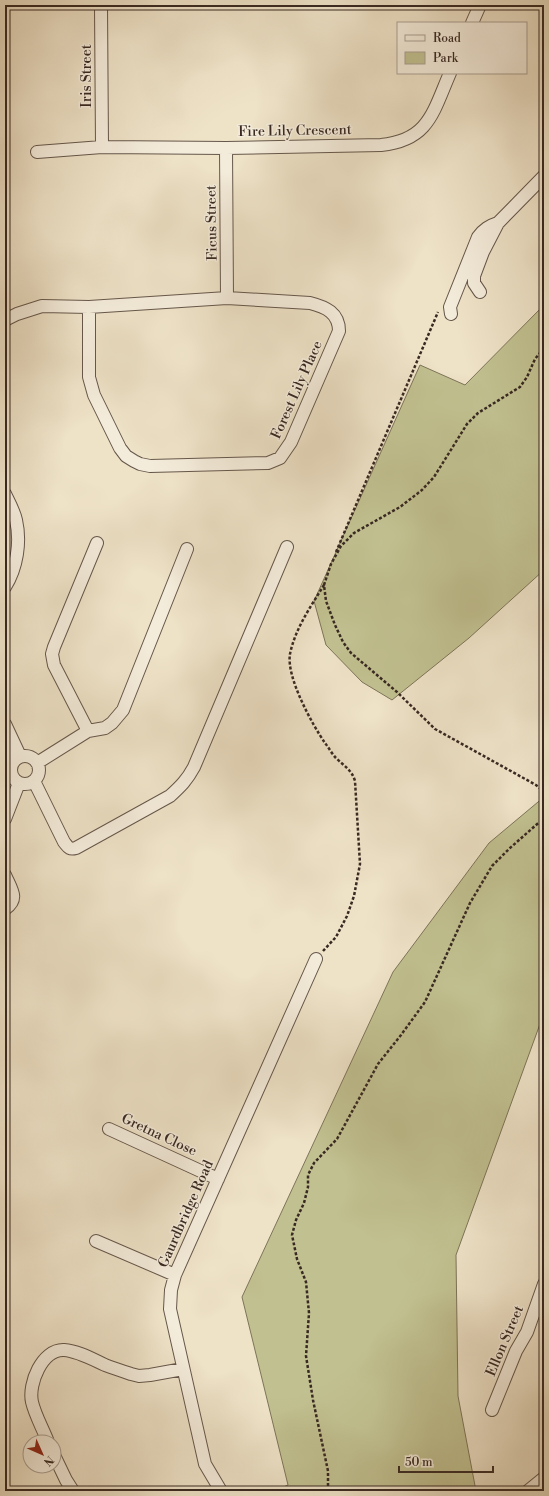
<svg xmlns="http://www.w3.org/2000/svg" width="549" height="1496" viewBox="0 0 549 1496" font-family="'Libre Bodoni',serif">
<rect width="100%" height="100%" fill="#eee2c7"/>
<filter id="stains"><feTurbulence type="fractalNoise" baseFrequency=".005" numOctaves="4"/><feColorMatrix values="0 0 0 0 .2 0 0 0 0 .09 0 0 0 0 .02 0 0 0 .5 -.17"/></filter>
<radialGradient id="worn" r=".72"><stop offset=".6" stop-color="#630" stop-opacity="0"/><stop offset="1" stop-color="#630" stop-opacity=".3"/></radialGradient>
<path fill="#c1c090" stroke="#7d7459" d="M544 305V570L469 638 392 700 362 682 326 645 314 601 420 365 465 385Z
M544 797V1013L456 1255 458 1396 476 1491H274L288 1485 242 1297 393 972 489 843Z"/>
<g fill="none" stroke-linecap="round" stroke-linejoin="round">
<g stroke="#66574b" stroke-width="14">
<path id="minor" d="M101 5 102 147
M472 23 480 5
M226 148 227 298
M37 152 102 147 226 148 381 145C429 140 433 112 450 73
M480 292 474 283V276L483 252 498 223 544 176
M451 314 450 307 478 237C484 229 489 226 498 223
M5 320 17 314 42 306 89 307 227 298 310 303C326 307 339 313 339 331L291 442 280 458 268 463 150 466 140 464 134 461 126 456 120 448 94 395 89 377V307
M5 494C9 502 14 511 16 520 21 542 17 568 5 587
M5 724 20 756
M88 731 54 665 52 654 54 647 97 543
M5 744 12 762
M11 770a14 14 0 1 1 28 0a14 14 0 1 1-28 0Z
M37 763 88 731 105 728 112 723 123 710 187 549
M34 781 64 842C68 847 69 850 76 848L170 796C181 786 187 780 194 767L287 547
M5 819 19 783
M5 875C11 889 20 899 5 909
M109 1129 218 1179
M96 1241 175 1275
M492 1410 516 1351 527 1332 544 1284
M48 1442C43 1429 35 1415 32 1402 28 1384 42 1349 64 1350 78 1351 92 1359 105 1365 113 1368 122 1371 131 1374L139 1376 150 1375 183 1369
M54 1455 66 1480 73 1491
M221 1491 205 1464 170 1309 171 1290 175 1275 316 959
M528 1491 544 1478"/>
</g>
<path stroke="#392922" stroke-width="2.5" stroke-dasharray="3 2" stroke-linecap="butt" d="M544 348 535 359 527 377 520 387 478 413 467 424 434 477 422 490 400 507 354 533 341 546 331 564 324 585 326 601 335 625 343 642 351 653 397 692 435 729 536 785 544 792
M336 552 438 312
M323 951 336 937 347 916 354 896 360 864 355 781C352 770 344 766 336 758 332 754 329 748 325 743 312 724 286 677 290 654 295 629 311 606 324 585
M328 1491V1471L313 1400 306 1356 309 1313 306 1282 297 1259 292 1235 296 1220 304 1203 308 1187V1175L314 1163 337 1139 378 1064 401 1035 425 1002 470 903 492 866 510 848 544 818"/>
<use href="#minor" stroke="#f4ecdb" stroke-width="12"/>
</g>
<g text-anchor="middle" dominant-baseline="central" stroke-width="3" stroke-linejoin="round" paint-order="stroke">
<g font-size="14" fill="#392922" stroke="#f4ecdb">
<text transform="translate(87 76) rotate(-90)">Iris Street</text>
<text transform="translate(295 131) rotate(-1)">Fire Lily Crescent</text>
<text transform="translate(212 223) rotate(-91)">Ficus Street</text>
<text transform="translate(297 390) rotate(-66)">Forest Lily Place</text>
<text transform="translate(159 1135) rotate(25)">Gretna Close</text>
<text transform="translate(186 1214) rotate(-66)">Gaurdbridge Road</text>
<text transform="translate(505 1341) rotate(-67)">Ellon Street</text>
</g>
</g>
<rect width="549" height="1496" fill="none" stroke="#eee2c7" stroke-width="20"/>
<rect x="6" y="6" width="537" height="1484" fill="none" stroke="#392922" stroke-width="2"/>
<rect x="10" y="10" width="529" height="1476" fill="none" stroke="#392922"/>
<rect x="397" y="22" width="130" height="52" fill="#f4ecdb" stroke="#a99e91"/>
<rect x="405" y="35" width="20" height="6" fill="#f4ecdb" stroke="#a99e91"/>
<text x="433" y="42" font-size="12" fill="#392922">Road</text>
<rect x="405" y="52" width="20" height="12" fill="#c1c090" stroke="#a99e91"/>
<text x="433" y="62" font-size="12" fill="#392922">Park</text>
<g transform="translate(42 1454) rotate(135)"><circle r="19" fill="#f4ecdb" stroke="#a99e91"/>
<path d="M0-3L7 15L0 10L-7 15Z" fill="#8f2418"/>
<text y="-6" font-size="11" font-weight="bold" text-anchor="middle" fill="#392922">N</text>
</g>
<path d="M399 1466v6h94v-6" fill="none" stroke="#392922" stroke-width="2"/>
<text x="405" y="1466" font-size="12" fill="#392922" stroke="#f4ecdb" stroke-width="3" paint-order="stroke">50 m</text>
<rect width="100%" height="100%" filter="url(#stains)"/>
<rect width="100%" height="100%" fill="url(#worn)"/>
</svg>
